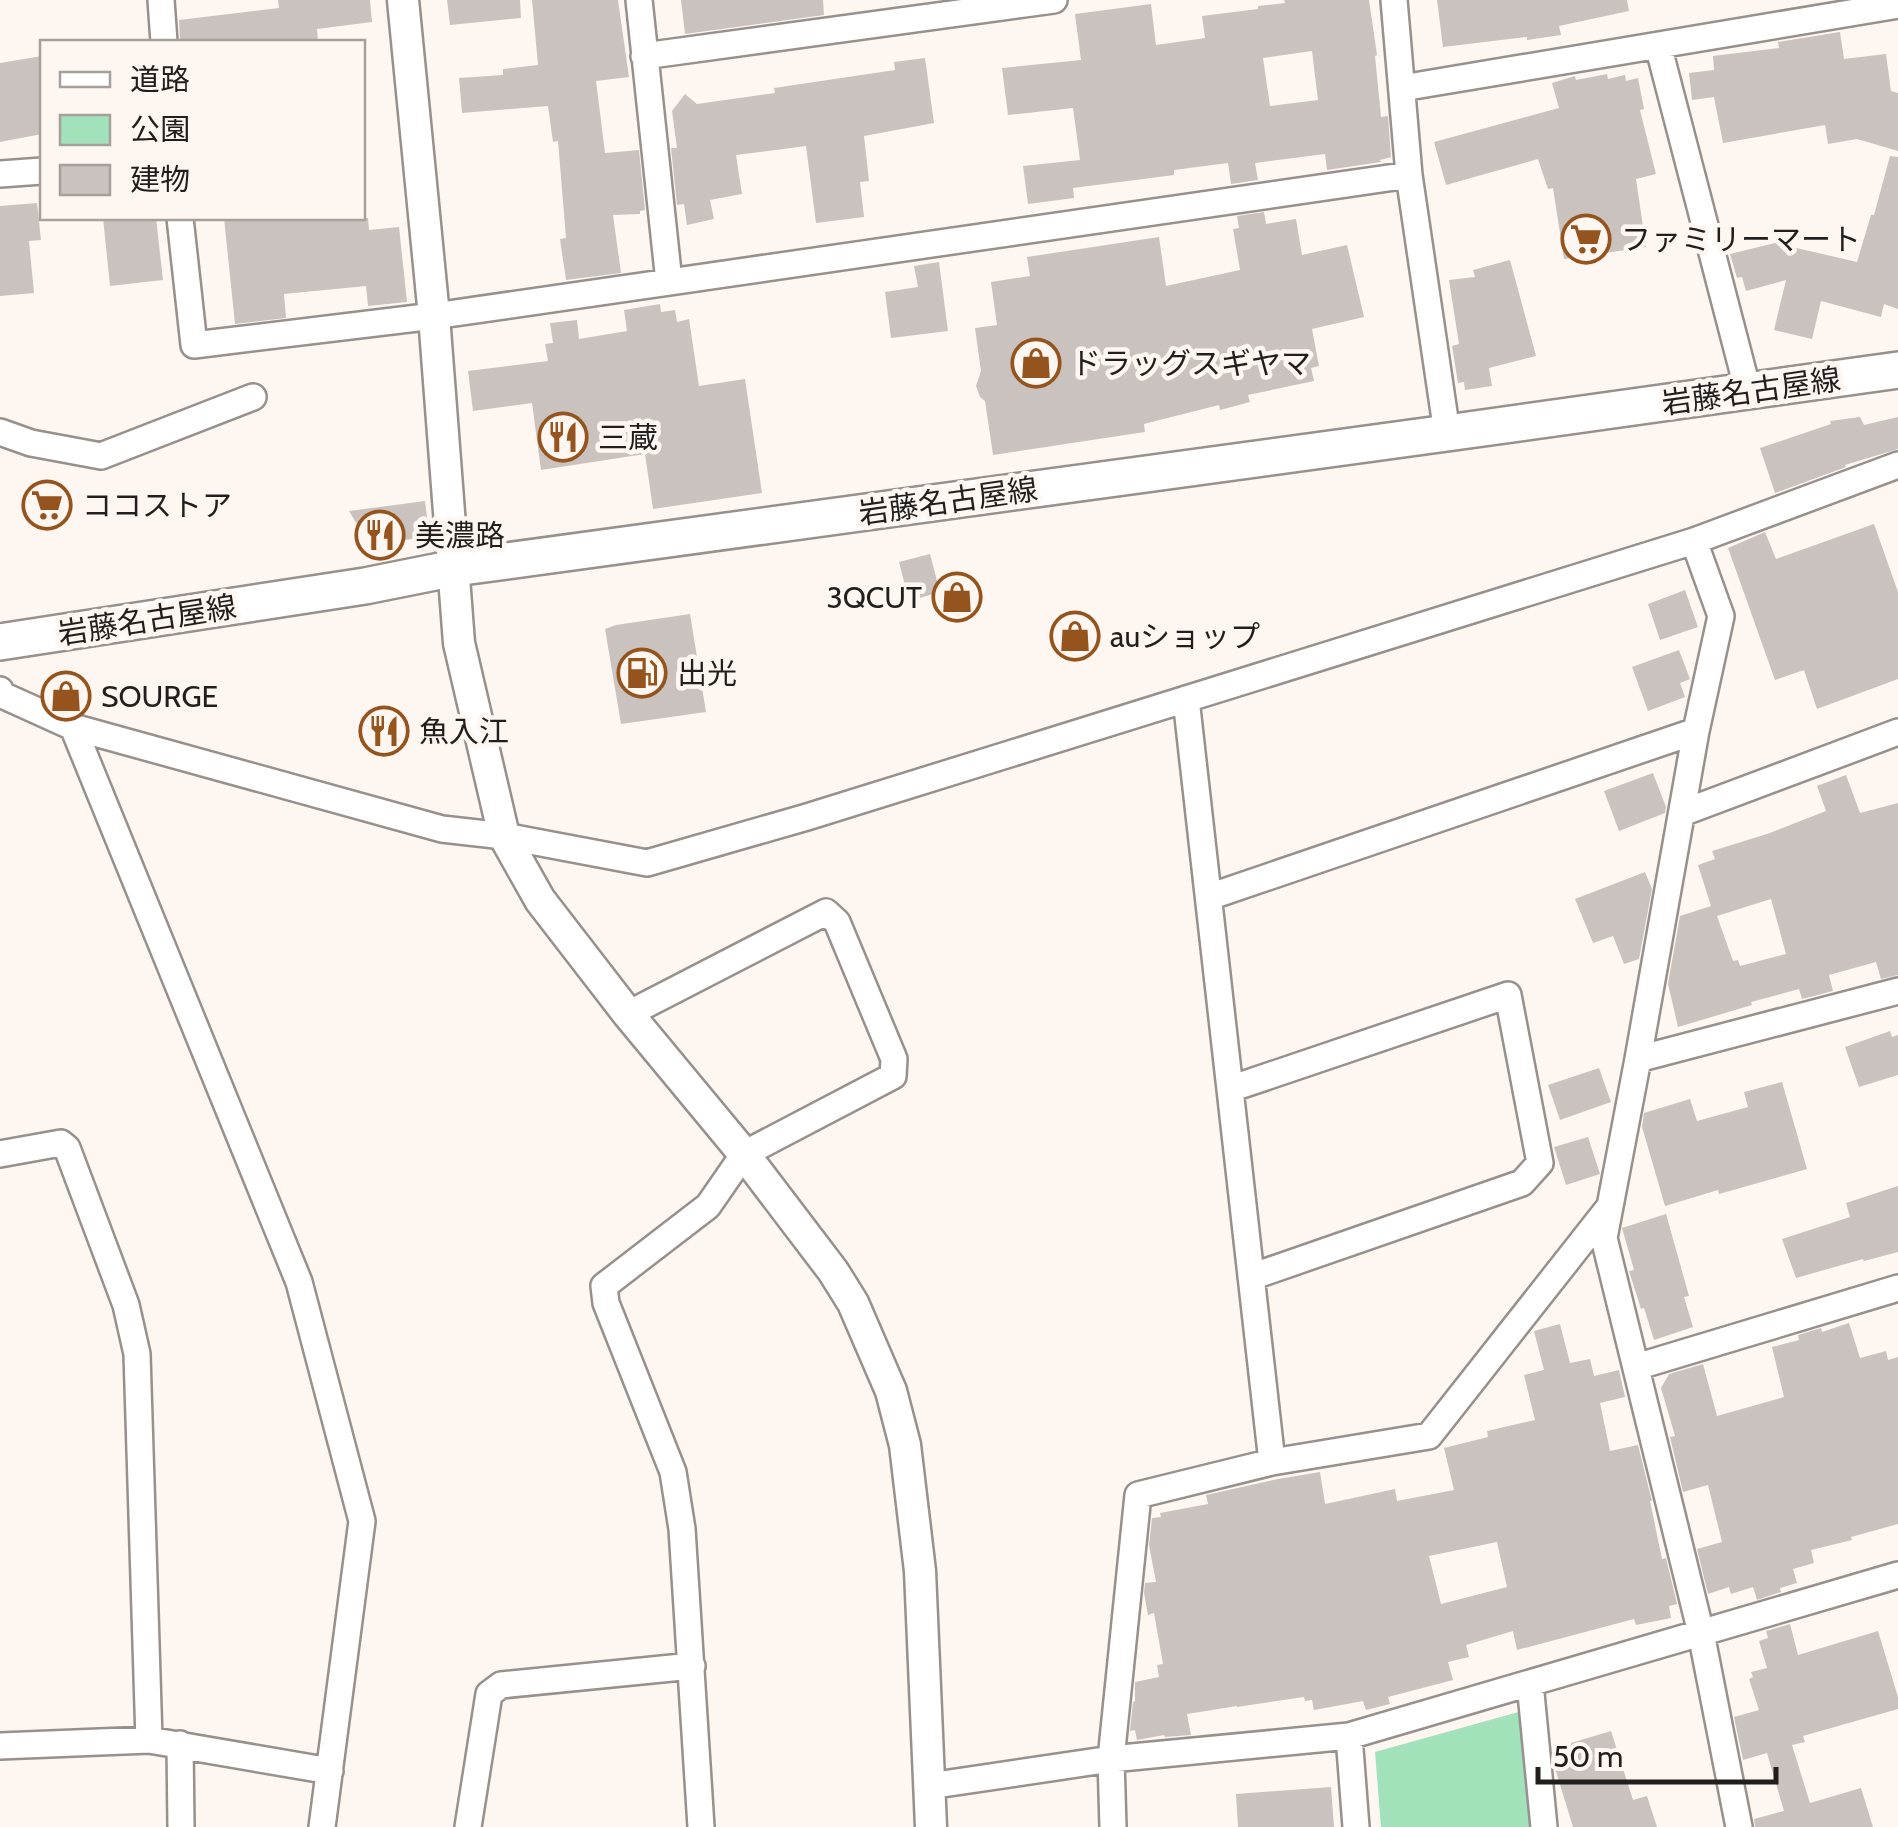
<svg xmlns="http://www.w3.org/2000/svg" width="1898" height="1827" viewBox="0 0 1898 1827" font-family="Cabin,'Noto Sans JP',sans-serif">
<rect width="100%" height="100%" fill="#fef6f1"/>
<path fill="#a2e2ba" d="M1522 1711 1535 1827H1381L1375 1752Z"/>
<path fill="#cac2be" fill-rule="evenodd" d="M278 0H370L372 22 317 29 318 41 180 42 179 20 279 8Z
M447 0H520L521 18 450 25Z
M532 0H618L629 77 596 81 605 153 639 150 645 210 640 211V214L613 215 621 273 566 280 560 239 566 238 558 141 553 142 548 106 462 113 459 78 503 75V69L538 65Z
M681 0H823L824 15 685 34Z
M1284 0H1369L1377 55 1375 56 1381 117 1388 116 1391 157 1380 160 1381 162 1327 170 1325 154 1255 163 1258 180 1231 184 1228 163 1174 170V175L1073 188 1074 198 1028 204 1023 166 1080 160 1073 108 1008 115 1002 68 1081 60 1075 14 1151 4 1156 45 1205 38 1202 16 1258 9V6L1285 3ZM1312 51 1318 100 1270 106 1263 58Z
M1437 0H1627L1629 11 1559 26 1561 35 1527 40V37L1443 47Z
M1840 32 1844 59 1886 54 1891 91 1898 93V151L1857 139 1828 144 1825 125 1723 143 1714 97 1692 100 1689 73 1714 70 1713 56 1779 48 1778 42Z
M42 56V134L0 142V63Z
M925 58 934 123 864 136 869 181 860 182 864 217 816 223 806 146 736 155 742 194 710 200 714 219 687 225 684 204 677 205 671 148H677L672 111 685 94 697 104 775 93 774 88 895 70 894 62Z
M1607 74 1608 79 1625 75 1626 81 1638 78 1644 109 1640 110 1656 174 1636 179 1646 247 1564 259 1553 188 1548 189 1538 159 1446 185 1434 142 1559 108 1552 83 1575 76 1576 80Z
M1890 156 1898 157V309L1884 304 1881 317 1821 301 1812 339 1774 330 1786 280 1746 291 1742 277 1737 278 1730 254 1775 243 1857 262 1871 215H1874Z
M37 203 41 240 29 241 34 293 0 296V206Z
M1264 212 1266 224 1296 219 1302 255 1347 245 1364 317 1312 329 1319 366 1311 368 1314 381 1248 395 1250 402 1220 410 1219 405 1144 424 1145 432 993 455 985 401 980 397 976 386 981 371 975 328 997 325 991 282 1030 276 1027 257 1159 237 1166 286 1240 270 1233 229 1239 228 1237 216Z
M103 218H156L163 280 110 286Z
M224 218H368L369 230 399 227 407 302 368 306 366 286 284 294 286 318 235 324Z
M1510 260 1536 356 1489 368 1492 386 1465 390 1464 382 1458 383 1452 346 1459 344 1449 280 1475 277 1473 270Z
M939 262 948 331 891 338 885 292 918 287 914 266Z
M660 304 661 312 675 310 677 322 689 319 699 386 745 379 762 493 653 509 645 454 541 470 532 403 473 411 468 371 548 361 545 344 553 343 550 323 577 320 579 339 627 331 624 310Z
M1860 417 1864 425 1898 417V449L1845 465 1846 467 1775 493 1760 448 1831 424 1830 421Z
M425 501 428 525 423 537 370 546 349 511Z
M1874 524 1898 592V679L1817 709 1804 670 1775 680 1728 548 1765 532 1776 559Z
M930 554 940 592 909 601 899 562Z
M1685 590 1698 627 1660 640 1648 604Z
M690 614 706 712 621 724 605 629 616 625Z
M1679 650 1690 679 1680 683 1685 697 1648 711 1632 667Z
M1653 773 1666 807 1665 813 1619 831 1604 791Z
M1846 775 1860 813 1898 803V975L1881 979 1876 962 1829 975 1833 991 1802 999 1799 989 1751 1002 1752 1005 1678 1027 1668 984 1680 916 1711 906 1698 865 1715 859 1712 851 1767 834 1826 811 1817 786ZM1771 899 1786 954 1740 966 1738 960 1733 961 1717 916Z
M1645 872 1652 889 1639 959 1624 964 1613 936 1593 943 1575 899Z
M1890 1031 1892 1037 1898 1035V1075L1859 1087 1845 1047Z
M1599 1068 1611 1102 1560 1120 1548 1085Z
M1782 1082 1807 1169 1719 1194 1718 1190 1665 1206 1642 1127 1644 1113 1690 1099 1697 1121 1748 1107 1744 1092Z
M1588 1137 1600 1174 1566 1185 1554 1147Z
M1898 1186V1252L1864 1261 1863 1259 1796 1278 1782 1239 1850 1217 1846 1203Z
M1666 1214 1689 1296 1684 1297 1693 1327 1654 1340 1644 1308 1641 1309 1629 1271 1634 1270 1622 1228Z
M1849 1323 1860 1358 1886 1351 1888 1360 1898 1357V1524L1851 1537 1852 1540 1811 1550 1814 1563 1793 1569 1797 1583 1780 1588 1781 1592 1757 1600 1753 1587 1731 1594 1729 1587 1708 1594 1697 1549 1722 1542 1708 1485 1683 1492 1670 1437 1675 1436 1661 1388 1669 1374 1703 1364 1717 1416 1784 1397 1772 1347 1799 1340 1798 1335 1821 1328 1822 1332Z
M1560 1324 1570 1363 1590 1359 1594 1376 1619 1370 1625 1397 1600 1403 1610 1451 1638 1445 1652 1501H1650L1662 1559 1666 1558 1677 1604 1669 1606 1671 1618 1636 1625 1634 1619 1517 1650 1513 1631 1466 1645 1469 1657 1448 1662 1453 1680 1388 1697 1390 1704 1366 1710 1363 1701 1314 1710 1312 1700 1305 1701 1304 1697 1237 1707V1706L1187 1714 1191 1735 1165 1737 1164 1735 1137 1740 1135 1730 1130 1731 1133 1702 1135 1701V1682L1159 1677 1157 1665 1163 1664 1154 1613 1148 1615 1144 1593 1145 1583 1156 1582 1149 1545 1152 1518 1161 1517 1160 1513 1208 1504 1206 1495 1278 1479 1320 1472 1325 1504 1395 1489 1397 1501 1454 1490 1444 1448 1488 1437 1487 1431 1535 1420 1524 1375 1544 1370 1534 1331ZM1497 1542 1507 1587 1441 1604 1429 1556Z
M1790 1624 1798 1655 1878 1631 1898 1697V1709L1803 1736 1805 1742 1792 1745 1810 1803 1861 1788 1873 1827H1755L1754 1819 1784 1811 1767 1753 1743 1760 1734 1717 1759 1710 1749 1679 1753 1677 1751 1672 1767 1668 1759 1641 1768 1638 1766 1631Z
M1611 1731 1633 1800 1647 1796 1657 1827H1573L1554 1765 1559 1763 1554 1748Z
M1331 1787 1334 1827H1238L1236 1794Z"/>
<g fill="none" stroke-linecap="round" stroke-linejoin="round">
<g stroke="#97908c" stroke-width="30">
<path id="minor" d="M161 0 164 42
M639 0 669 282
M1394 0 1409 175 1447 433
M1658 45 1748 391
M644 56 1054 0
M1402 88 1898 5
M0 174 42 171
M180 218 194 345 434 316 1409 175
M0 432 31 443 101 456 253 397
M1694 541 1721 616 1696 731 1638 1059 1604 1238 1701 1633 1739 1827
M0 690 2 695 73 727 299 1282 362 1521 322 1827
M1186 699 1272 1462
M73 727 442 829 504 836 647 863 807 817 1694 541 1898 465
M1682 813 1898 732
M1209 897 1696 731
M628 1014 826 912 837 922 894 1059 893 1076 744 1154 708 1206 604 1286 606 1303 673 1472 682 1529 701 1827
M1638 1059 1898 991
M1230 1089 1508 995 1540 1163 1522 1183 1251 1277
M0 1154 61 1143 67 1148 126 1305 137 1354 149 1740
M1636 1367 1898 1288
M1530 1683 1544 1827
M1349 1736 1356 1827
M180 1744 181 1827
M0 1746 149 1740 330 1771
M929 1786 1111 1759 1349 1736 1898 1575
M468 1827 489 1694 501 1685 692 1666
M1113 1827 1111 1759 1138 1495 1272 1462 1429 1436 1607 1210"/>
</g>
<g stroke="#97908c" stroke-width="35">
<path id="tertiary" d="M403 0 434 316 459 643 504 836 540 900 628 1014 744 1154 833 1271 853 1303 891 1391 905 1445 920 1571 931 1827"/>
</g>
<g stroke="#97908c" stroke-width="40">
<path id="secondary" d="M0 642 365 586 455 568 1447 433 1898 370"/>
</g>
<use href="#minor" stroke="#fff" stroke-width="25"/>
<use href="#tertiary" stroke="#fff" stroke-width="30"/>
<use href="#secondary" stroke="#fff" stroke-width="35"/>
</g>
<defs>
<g id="supermarket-ring" transform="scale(2.5)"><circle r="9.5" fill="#fef6f1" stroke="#95541e" stroke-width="1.5"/><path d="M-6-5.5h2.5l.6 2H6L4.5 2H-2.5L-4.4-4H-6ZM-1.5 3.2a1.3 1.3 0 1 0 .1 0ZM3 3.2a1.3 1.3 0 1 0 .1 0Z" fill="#95541e"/></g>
<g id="shop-ring" transform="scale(2.5)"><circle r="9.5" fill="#fef6f1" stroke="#95541e" stroke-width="1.5"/><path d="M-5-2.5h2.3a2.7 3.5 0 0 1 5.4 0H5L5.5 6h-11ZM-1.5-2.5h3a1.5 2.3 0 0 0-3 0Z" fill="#95541e"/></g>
<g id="restaurant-ring" transform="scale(2.5)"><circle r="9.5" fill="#fef6f1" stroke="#95541e" stroke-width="1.5"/><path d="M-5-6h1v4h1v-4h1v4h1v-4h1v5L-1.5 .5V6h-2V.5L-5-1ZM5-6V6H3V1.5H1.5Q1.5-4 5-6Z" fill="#95541e"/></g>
<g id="fuel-ring" transform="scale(2.5)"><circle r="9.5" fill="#fef6f1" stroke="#95541e" stroke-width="1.5"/><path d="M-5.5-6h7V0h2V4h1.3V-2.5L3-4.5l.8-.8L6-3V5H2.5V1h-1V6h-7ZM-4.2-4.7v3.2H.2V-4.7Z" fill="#95541e"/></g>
</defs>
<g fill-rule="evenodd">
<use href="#supermarket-ring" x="1586" y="239"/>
<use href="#shop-ring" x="1036" y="363"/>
<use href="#restaurant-ring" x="563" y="437"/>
<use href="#supermarket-ring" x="47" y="505"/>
<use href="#restaurant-ring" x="380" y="535"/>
<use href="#shop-ring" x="957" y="597"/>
<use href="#shop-ring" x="1075" y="636"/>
<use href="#fuel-ring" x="642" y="673"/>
<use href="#shop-ring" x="66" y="696"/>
<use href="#restaurant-ring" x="384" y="731"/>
</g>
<g text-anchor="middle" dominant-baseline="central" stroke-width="9" stroke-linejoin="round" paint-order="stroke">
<g font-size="30" fill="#211f1d" stroke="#fef6f1" text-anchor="start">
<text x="1621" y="239">ファミリーマート</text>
<text x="1071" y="363">ドラッグスギヤマ</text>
<text x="598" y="437">三蔵</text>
<text x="82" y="505">ココストア</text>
<text x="415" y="535">美濃路</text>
<text x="922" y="597" text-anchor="end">3QCUT</text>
<text x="1110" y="636">auショップ</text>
<text x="677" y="673">出光</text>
<text x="101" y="696">SOURGE</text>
<text x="419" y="731">魚入江</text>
</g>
<g font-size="30" fill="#211f1d" stroke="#fef6f1">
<text transform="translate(1751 391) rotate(-8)">岩藤名古屋線</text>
<text transform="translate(948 501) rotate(-8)">岩藤名古屋線</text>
<text transform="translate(147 620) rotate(-9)">岩藤名古屋線</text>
</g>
</g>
<rect x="40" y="40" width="325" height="180" fill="#fef6f1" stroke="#a6a09c" stroke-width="2.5"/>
<rect x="60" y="72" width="50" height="15" fill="#ffffff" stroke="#a6a09c" stroke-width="2.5"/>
<text x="130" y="90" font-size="30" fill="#211f1d">道路</text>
<rect x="60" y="115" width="50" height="30" fill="#a2e2ba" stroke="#a6a09c" stroke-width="2.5"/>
<text x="130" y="140" font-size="30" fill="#211f1d">公園</text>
<rect x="60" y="165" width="50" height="30" fill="#cac2be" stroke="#a6a09c" stroke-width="2.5"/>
<text x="130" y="190" font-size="30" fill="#211f1d">建物</text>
<path d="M1538 1767v15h238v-15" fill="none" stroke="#211f1d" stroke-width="5"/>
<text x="1553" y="1767" font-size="30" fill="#211f1d" stroke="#fef6f1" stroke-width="8" paint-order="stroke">50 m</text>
</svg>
